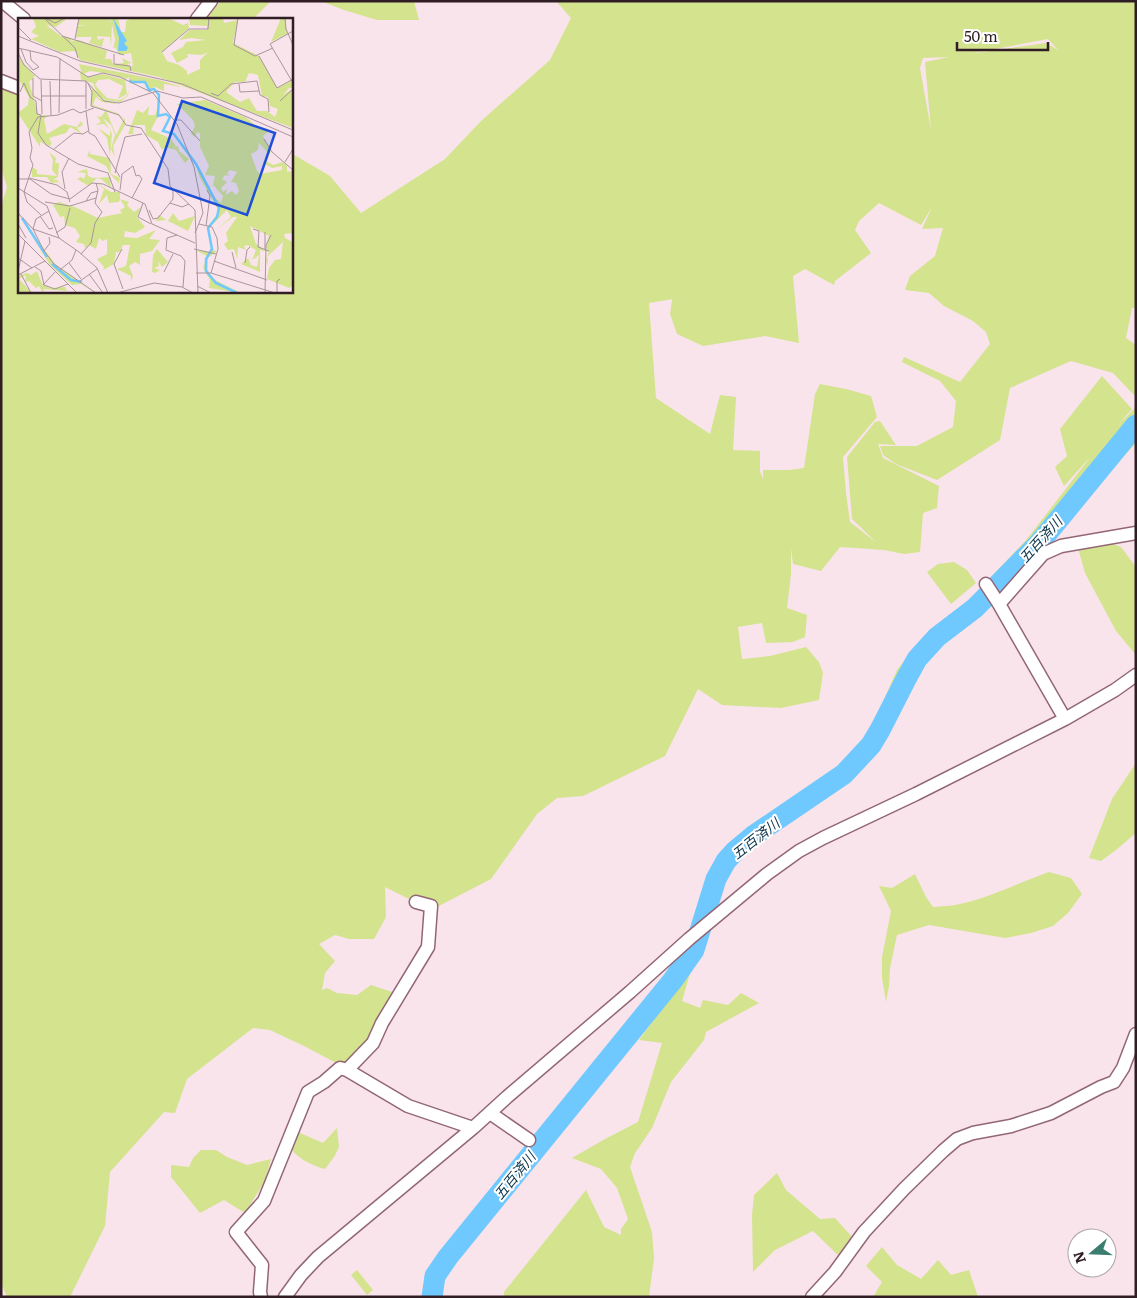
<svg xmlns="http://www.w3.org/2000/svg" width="1137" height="1298" viewBox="0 0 1137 1298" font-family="Literata,'Noto Sans JP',serif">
<rect width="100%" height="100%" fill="#f9e4eb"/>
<path fill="#d4e38d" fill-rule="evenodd" d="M221 1H271L253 19H206Z
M321 1H414L419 20H377L344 10Z
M556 1H1136V308H1132L1126 338 1136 345V393L1134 395 1113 373 1071 361 1010 388 1000 440 937 480 896 464 883 455 880 446H917L953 427 956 401 940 381 902 362 904 357 960 382 990 344 986 332 973 321 944 306 929 293 905 290 910 276 935 256 943 228 922 229 932 207 921 225 879 203 859 221 855 230 871 253 835 281 834 285 805 269 793 276 799 343 765 336 703 346 677 334 670 314 672 300 673 299 649 303 656 398 710 434 720 395 736 397 733 450 760 451V471L763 479V470H789L804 468 815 394 820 384 846 389 871 396 877 417 843 457 846 493 850 522 877 543 852 519 847 457 875 422 880 421 896 445 878 444 883 458 939 486 937 508 923 513 920 552 904 554 884 550 840 547 821 571 793 564 791 548V574L787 608 807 615 805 637 793 642 766 643 762 623 738 627 742 659 770 656 806 647 819 662 823 673 819 700 781 708 722 705 698 689 665 756 583 796 557 798 537 814 491 879 431 910 385 887 386 917 374 939H349L335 935 319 944 335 961 325 973 322 990 327 988 337 993 357 995 371 985 392 992 386 1016 373 1043 345 1065 338 1064 304 1046 270 1030 253 1028 187 1079 175 1113 164 1112 110 1172 105 1226 70 1297H7L1 1283V207L7 187 1 168V88L19 94V291H291V153L330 176 361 213 445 159 481 121 550 60 571 18ZM1048 39 1058 50 1046 43 969 54ZM949 57 925 62 931 130 920 68 923 58Z
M1102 376 1132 409 1117 426 1136 407V443L999 592 940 643 915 672 892 720 860 768 822 797 768 832 733 858 726 872 711 907 698 921 715 870 741 836 843 767 867 738 897 670 922 639 965 605 1027 539 1092 455 1064 486 1055 467 1067 456 1060 429Z
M1111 543 1121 547 1136 567V655L1116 631 1085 573 1078 548Z
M954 562 967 570 976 583 951 604 927 572 938 564Z
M1136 763V833L1116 850 1101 861 1089 858 1112 799Z
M1049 872 1071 878 1082 894 1068 913 1053 926 1031 933 1005 938 929 925 897 935 890 968 889 986 886 1002 882 978V957L891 911 879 886 892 888 915 874 926 897 933 907C942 906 952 906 960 904 990 898 1020 882 1049 872Z
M691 970 682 1001 700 1008 703 1000 728 1005 741 993 759 1003 706 1032 704 1040 671 1082 652 1128 635 1153 630 1167 652 1232 654 1258 649 1297H504V1292L586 1190 604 1227 621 1235V1229L628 1219 617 1188 601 1169 572 1158 605 1139 638 1122 662 1043 639 1040Z
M337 1128 339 1147 334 1157 325 1169C313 1166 296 1158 289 1146L298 1132 323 1143Z
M201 1150H216L227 1157 247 1165 271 1159 265 1181 245 1213 224 1200 200 1213 171 1177V1165L189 1167 193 1158Z
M777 1173 786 1190 820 1219 835 1218 853 1238 839 1256 813 1231 775 1250 753 1272 752 1215 754 1195Z
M882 1247 897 1265 921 1279 938 1260 951 1275 969 1270 978 1297H873L882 1282 866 1266Z
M357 1270 373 1290 367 1295 351 1275Z"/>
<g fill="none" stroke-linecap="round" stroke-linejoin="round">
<path stroke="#70c9fe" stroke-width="21" d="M432 1297 435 1276 448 1257 673 980 694 950 716 879 726 861 735 851 753 836 844 774 871 745 880 730 906 679 917 659 937 637 975 608 1040 542 1136 425"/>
<g stroke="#936676" stroke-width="15">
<path id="minor" d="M2 1 24 19
M197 19 211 1
M1 81 19 88
M986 584 999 604 1065 719
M999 604 1043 554 1061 546 1136 533
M347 1070 373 1043 382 1023 428 947 431 906 416 902
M490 1113 529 1140
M261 1297 260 1292 262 1265 236 1232 264 1201 308 1092 324 1082 340 1068 347 1070 408 1106 473 1128
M285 1297 301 1275 318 1257 473 1128 507 1097 630 992 689 939 767 874 799 851 823 838 916 794 1065 719 1115 690 1136 675
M812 1297 835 1272 864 1232 904 1189 943 1151 957 1139 973 1133 1011 1126 1051 1113 1101 1087 1114 1082 1123 1068 1136 1034"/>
</g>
<use href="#minor" stroke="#fff" stroke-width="12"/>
</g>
<g text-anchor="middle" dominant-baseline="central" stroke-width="4" stroke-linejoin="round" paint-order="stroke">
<g font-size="14" font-style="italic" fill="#0c344a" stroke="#fff">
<text transform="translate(1040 539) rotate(-48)">五百済川</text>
<text transform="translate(755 838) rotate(-38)">五百済川</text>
<text transform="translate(514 1175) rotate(-51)">五百済川</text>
</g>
</g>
<g transform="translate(18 18)">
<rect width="275" height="275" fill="#f9e4eb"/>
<path d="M15 0H50L38 9 28 7 43 18 53 20V23L61 22 89 33 87 41H93L95 46 106 45 104 40 114 45 109 46 113 49 115 47 113 35 101 37 97 29 95 31 97 22 94 6 93 28 92 19 79 18 80 22 86 20 84 29 71 25 74 19H58L59 8H70L59 7 61 0H92L93 4V0H100L103 14H107L108 3 114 0H150L165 7 170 5 171 10 144 34 149 43 161 47 169 53V57L182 51V42L190 34 184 37 169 36 170 39 159 45 153 35 165 29 168 24 188 22 173 20 161 22 171 12H189V8L172 7 171 0H205L206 5 220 2 215 25 241 38 259 70 275 62V70H271L265 77 275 71V110L141 59 62 42 57 33 42 34 13 21 21 18 13 14 18 9ZM231 55 240 57 244 78 250 79 252 88 260 91 257 99 249 93H239L231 80 222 84 208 74 217 64H227ZM263 0H267L269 16 253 24ZM0 39 17 58 11 64 20 96 30 98 26 101 29 116 46 106 59 109 63 103 65 107 59 110 64 116 52 109 48 115 31 120 34 126 31 128 22 124V129L0 95 10 87 11 79 0 60ZM61 46 141 62 164 69 146 66V73L137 69 131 71 127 64H111V59L108 61 93 56 72 53 65 56 71 59 85 56 107 62 109 76 100 81 105 68 91 61 80 62 77 67 89 80 101 82 104 81 109 78 111 72 110 78 102 84 88 82 80 78 75 65 63 62 62 54 64 55ZM74 68 81 80 100 86 84 84 78 79 75 87 99 95 107 101V107L95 128 97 139 93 131 97 117 93 107 85 100 94 116 92 138 89 120 80 110 92 118V112L86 106 77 107 83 104 79 98 83 99 88 92 98 117 106 101 101 97 73 87ZM187 82 227 99 243 111 252 112 245 118 253 134 248 143 255 147 265 144 269 148V154L275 153V215L266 216 267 220 274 224 275 222V267L271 270 249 261 251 250 257 242 263 241 265 224 249 239 250 243 249 248 248 240 251 234 242 232V254L223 246 230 240 233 247 239 249 241 237 236 241 232 240H235L238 232 229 227 226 228 228 232 220 229 219 241 216 231 210 232 206 226 210 223 208 215 219 199H215L199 211 213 199 209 192 191 210 195 232 199 233 190 240 189 251 195 261 223 275 191 270 192 262 185 250 189 238 177 232 191 234 193 231 190 209 201 193 181 158 178 147 174 143 179 148 190 169 193 167 191 171 196 179 203 185 205 178 195 167 197 158 187 157 191 148 182 129V115L179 114 177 119 173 116 177 108 175 102 159 86ZM241 125 251 136 245 145 254 150 264 148V152L242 156 239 153 233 136 240 132ZM212 152 219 154 213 164 218 165 221 173 218 177 214 173 208 177 209 171 205 174 203 170 209 164 204 161 207 157 211 158 209 155ZM232 208 251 218 248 228 251 234 238 226ZM131 88 130 97H137L139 92 140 98 133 112 152 120 158 128 155 130 160 128 161 133 171 141 167 145 158 132 147 129 144 132 140 124 128 117 127 107H116L115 116H110L119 92 125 95ZM72 132V136L92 140 93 156 102 160 100 167V164L93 157 88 148 69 138ZM31 134 38 140 37 145H41L40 159 35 162H39L45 168 40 164 33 165 29 159H14V149L19 152V156L39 158 34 152 35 142ZM69 151 70 158 75 160 92 159 93 170 83 161 79 160 71 168 59 161 63 159 66 161 68 155 59 154ZM78 165 93 174H102V181L111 184 109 187 116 194 123 189 119 199 127 209 117 215 107 213 106 219 119 220 138 212 131 221 142 222 134 233 122 236V247L117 244 111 248 115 258 113 264V258L99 251 108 248 112 227H105L102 234H98L96 246 85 252 86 249 79 241 89 236V221L85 223 81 220 78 231 71 227 73 224 68 231 66 226 58 224 62 218 57 210 47 207 46 198 42 199 35 187 41 184 57 189 80 200 104 195 102 192 107 189 102 181 101 184 91 185 89 177 81 186 86 171ZM0 195 37 246 77 275 63 266 54 267 32 247ZM155 195 161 203 177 198 170 213 148 202 138 203 141 197 150 203ZM139 231 150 244 144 249 140 243 141 248 136 250 142 252 137 255 134 254 135 237ZM19 253 24 266 32 270 47 269 49 273 26 271 25 275 21 268 18 270 11 263 7 264 8 257 1 261 13 274 0 275V258L9 255 13 257Z" fill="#d4e38d" fill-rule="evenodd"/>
<path d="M95 0 109 23 106 25 110 30 108 33H100L101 20Z" fill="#70c9fe"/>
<path fill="none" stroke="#70c9fe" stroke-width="2.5" d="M112 62 113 64H127L131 72 136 71 141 77 140 98 148 96 152 99 145 113 156 116 178 146 201 190 199 199 190 210 194 231 188 241V253L198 265 219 275M4 200 29 239M34 246 53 262 64 264"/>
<path fill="none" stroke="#a9959b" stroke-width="1" d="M26 0 57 30 60 40M220 0 216 27 237 38 255 30M267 0 268 11 275 27M29 1 37 5 47 0M0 9 13 22M275 13 252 26 275 65M0 18 62 43 164 66 275 112M44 18 106 37M57 21 61 0M0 30 39 39 70 59 85 55 102 59 135 75 159 106 176 149 185 195 177 215M3 31 8 44 15 52 21 49 13 42 12 33M144 34 171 11H190L191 0M0 35 6 47 22 61 68 63 86 83 101 85 139 73 165 80 183 79 275 119M96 36V46L112 48 113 53M241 38 259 70 275 61M15 60V78L24 83M23 62 24 96M32 63 33 97M68 63V91M70 65 74 74 73 88 101 97 108 107 123 110 150 151 152 168 177 192 180 275M221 66 222 74 241 73M2 74 6 65 12 79 18 83 19 96 23 97 20 115 28 127 60 146 90 155 97 174M193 75 200 78 213 66 239 63 242 77 250 81 251 94M23 78H68M262 83 275 71M68 93 71 115 77 118 102 159M41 95 42 40M157 102H163L182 123M246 121 254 134 275 152M36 131 56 115 65 116 70 113M267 144 275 131M97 155 107 119 124 116M11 160 39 167 49 174 52 184M0 161H12L33 176 52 181 74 165 85 166 127 186 134 206 177 225M0 170 29 188 41 220M47 171 44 154 51 140M102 172 104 156 115 148 118 158 121 157 124 161 114 180M6 174 15 147 12 140 14 130 11 114 20 99 40 97 55 91 62 95 76 90M6 174 9 184 23 197M68 183 73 175 80 173M27 184 52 188 78 180M125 185 120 199 133 206M152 185 164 189 171 186M131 192 135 201 140 200 155 181V171M0 195 15 211 26 233M22 198 31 211 35 210M0 206 8 220M181 206 194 209 199 220 200 231 193 255M188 208 192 178 189 172M15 211 41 220 61 234 79 250 90 275M15 211 18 201 31 193M235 211 241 213 240 229 251 233M247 214V232M38 215 47 209 52 190M0 216 59 275M159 217 149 220 148 232 163 238 167 243 165 269M31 219 32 225 26 233 36 246 78 275M104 231 96 246 105 271M176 231 198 236M214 234 218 250M63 236 73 225 77 205 84 194 77 185 80 172 78 165M0 240 14 250M196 243 249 262M51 245 63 261M227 245 229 232 232 229M17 249 23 253 26 267 37 271 50 266M275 251V267M42 252 54 242 58 232M0 253 7 223M146 254 155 236M178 255H193L257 275M3 256 13 275M71 256 85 275M0 257 27 243M62 263 79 251M25 267 38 253M179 268 193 275M99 275 136 265 164 269 175 275M247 275 248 227 253 217M259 275V263L262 261"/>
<path fill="#1d4ed8" fill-opacity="0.15" stroke="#1d4ed8" stroke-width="2.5" d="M164 83 257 115 229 197 136 165Z"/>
<rect width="275" height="275" fill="none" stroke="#301e24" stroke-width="2.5"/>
</g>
<rect width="1137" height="1298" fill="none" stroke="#301e24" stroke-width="5"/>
<g transform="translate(1092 1253) rotate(251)"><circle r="24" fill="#ffffff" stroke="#aca5a7"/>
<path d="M0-4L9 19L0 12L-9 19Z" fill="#3b7e6f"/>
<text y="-8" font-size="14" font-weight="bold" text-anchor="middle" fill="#301e24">N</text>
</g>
<path d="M957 42v8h91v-8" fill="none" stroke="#301e24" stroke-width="2.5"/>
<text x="964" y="42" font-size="15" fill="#301e24" stroke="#ffffff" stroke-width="4" paint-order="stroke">50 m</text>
</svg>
